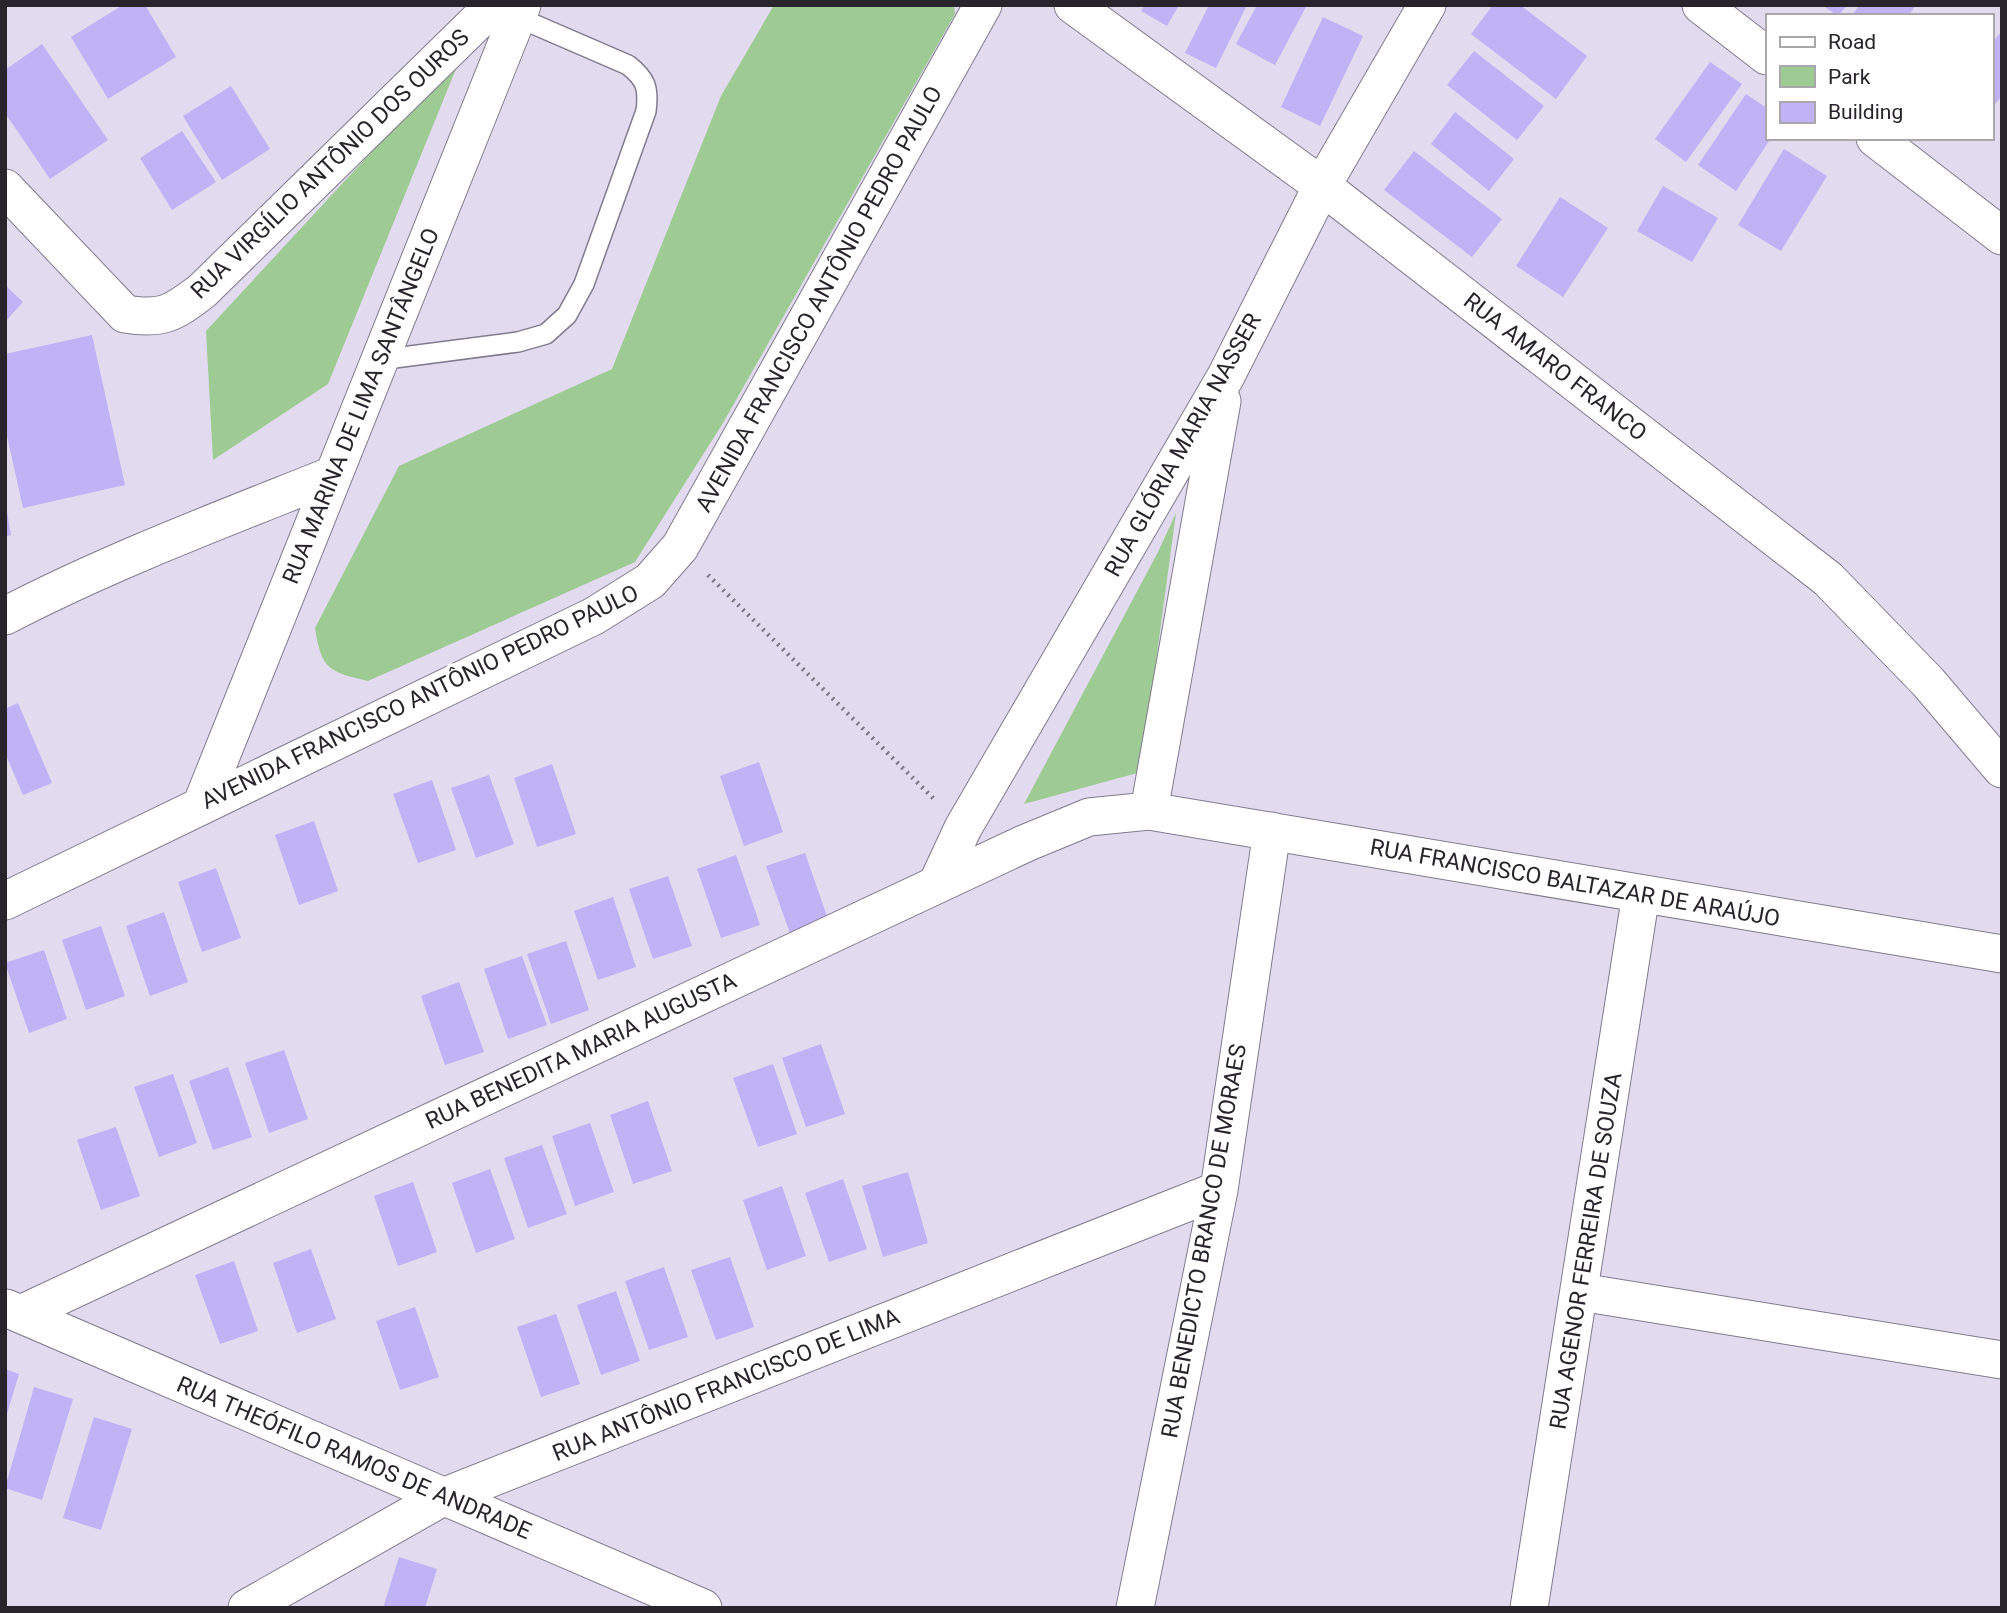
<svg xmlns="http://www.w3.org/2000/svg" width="2007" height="1613" viewBox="0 0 2007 1613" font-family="Roboto,sans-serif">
<rect width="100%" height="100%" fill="#e2daef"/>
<path fill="#9eca93" d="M774 5H954L955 14 723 423 635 562 368 681C329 672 321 669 315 628L399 466 612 369 721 96Z
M462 54 328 384 213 460 206 331Z
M1176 513 1141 772 1024 804 1158 552Z"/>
<path fill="#bfb3f6" d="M123 5H145L176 57 108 99 71 37Z
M1145 5H1179L1167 26 1141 11Z
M1209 5H1247L1216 68 1185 53Z
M1257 5H1307L1275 65 1236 44Z
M1493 5H1520L1587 56 1556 99 1471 34Z
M1822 5H1847L1838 16Z
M1859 5H1916L1908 16H1852Z
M1323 17 1363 36 1320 126 1281 107Z
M2002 31V96L1991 109V44Z
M42 44 108 140 50 179 5 113V70Z
M1474 51 1544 106 1517 140 1447 85Z
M1710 62 1742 84 1686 162 1655 139Z
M231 86 270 149 222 180 183 116Z
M1746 94 1767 108V138H1771L1736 191 1698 165Z
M1455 112 1514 159 1489 191 1431 144Z
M182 131 216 182 172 210 140 158Z
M1784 149 1827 176 1781 251 1738 225Z
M1414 151 1502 219 1472 257 1384 190Z
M1663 186 1718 218 1692 262 1637 231Z
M1560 197 1608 228 1563 297 1516 266Z
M5 285 23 302 5 322Z
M92 335 125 485 23 508 5 427V354Z
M7 512 11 535 5 537V513Z
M18 703 52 783 23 795 5 753V709Z
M759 762 783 832 744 846 720 776Z
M552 764 576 834 537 847 514 778Z
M489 775 514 844 476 858 451 788Z
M432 780 456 850 418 863 393 794Z
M314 821 338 891 299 905 275 835Z
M805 853 829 922 791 936 766 866Z
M736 855 760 925 721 938 697 869Z
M216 868 241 938 202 952 178 882Z
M668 876 692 946 653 959 629 889Z
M613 897 636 967 598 980 574 911Z
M164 912 188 982 150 996 126 926Z
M101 926 125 996 86 1010 62 940Z
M566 941 589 1010 551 1024 527 954Z
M44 950 67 1019 29 1033 5 963Z
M522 956 547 1025 508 1039 484 969Z
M459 982 484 1052 445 1065 421 996Z
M821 1044 845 1114 806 1127 782 1058Z
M284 1050 308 1119 269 1133 245 1063Z
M773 1064 797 1134 758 1147 733 1078Z
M228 1067 252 1137 213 1150 189 1081Z
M173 1074 197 1143 159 1157 134 1087Z
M648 1101 672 1171 633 1184 610 1115Z
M590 1123 614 1192 575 1206 552 1136Z
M116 1127 140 1196 101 1210 77 1140Z
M542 1145 567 1214 528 1228 504 1158Z
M490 1169 515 1239 476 1253 452 1183Z
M908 1172 928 1243 883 1257 862 1186Z
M843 1179 867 1249 829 1262 805 1193Z
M413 1182 437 1252 398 1266 374 1196Z
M782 1186 806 1256 767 1270 743 1200Z
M311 1249 336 1319 297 1333 273 1263Z
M730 1257 754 1327 716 1340 691 1270Z
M234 1261 258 1331 220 1344 195 1275Z
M664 1267 688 1337 649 1350 625 1281Z
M616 1291 640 1361 601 1375 577 1305Z
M415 1307 439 1377 400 1390 376 1321Z
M556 1314 580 1384 541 1397 517 1327Z
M5 1369 19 1374 6 1417H5Z
M34 1387 73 1399 42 1500 5 1488Z
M94 1417 132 1429 101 1530 63 1518Z
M399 1557 437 1569 425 1608H383Z"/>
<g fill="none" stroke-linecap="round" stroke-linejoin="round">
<g stroke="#827a8e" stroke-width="22">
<path id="service" d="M379 360 518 342 546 334 567 315 584 284 646 111C649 88 646 79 628 65L517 17"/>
</g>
<g stroke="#827a8e" stroke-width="39">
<path id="minor" d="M1073 5 1322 186 1828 579 1928 682 2002 769
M1701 5 1767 56
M1875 138 2002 236
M5 188 125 314C162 320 172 314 202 291L494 5
M5 616C111 561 223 519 333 475
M201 806 522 5
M1149 811 1222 401
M937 884 963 828 1226 376 1322 186 1427 5
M5 901 594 616 650 581 680 547 983 5
M1580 1292 2002 1360
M6 1308 703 1608
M21 1314 1026 843 1089 817 1149 811 2002 954
M247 1608 443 1497 1219 1190
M1135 1608 1219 1190 1272 831
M1529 1608 1641 894"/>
</g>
<path stroke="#7c7684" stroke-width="4.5" stroke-dasharray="2 5" stroke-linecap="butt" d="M708 575 935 800"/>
<use href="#service" stroke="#fff" stroke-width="19"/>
<use href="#minor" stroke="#fff" stroke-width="37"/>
</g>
<g text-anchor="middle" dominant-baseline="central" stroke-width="7" stroke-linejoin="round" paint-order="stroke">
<g font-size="23" fill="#27242c" stroke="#fff">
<text transform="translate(330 164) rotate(-44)">RUA VIRGÍLIO ANTÔNIO DOS OUROS</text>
<text transform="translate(819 299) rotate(-61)">AVENIDA FRANCISCO ANTÔNIO PEDRO PAULO</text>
<text transform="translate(1555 367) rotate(38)">RUA AMARO FRANCO</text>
<text transform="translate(361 406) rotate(-68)">RUA MARINA DE LIMA SANTÂNGELO</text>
<text transform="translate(1183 445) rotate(-61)">RUA GLÓRIA MARIA NASSER</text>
<text transform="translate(420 697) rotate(-26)">AVENIDA FRANCISCO ANTÔNIO PEDRO PAULO</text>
<text transform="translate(1575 883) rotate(10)">RUA FRANCISCO BALTAZAR DE ARAÚJO</text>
<text transform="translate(581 1051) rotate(-25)">RUA BENEDITA MARIA AUGUSTA</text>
<text transform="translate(1204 1241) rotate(-80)">RUA BENEDICTO BRANCO DE MORAES</text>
<text transform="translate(1586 1251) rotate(-81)">RUA AGENOR FERREIRA DE SOUZA</text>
<text transform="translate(726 1385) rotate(-22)">RUA ANTÔNIO FRANCISCO DE LIMA</text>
<text transform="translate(354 1458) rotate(23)">RUA THEÓFILO RAMOS DE ANDRADE</text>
</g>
</g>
<rect width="2007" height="1613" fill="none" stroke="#27242c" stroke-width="14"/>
<rect x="1766" y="14" width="228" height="126" fill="#ffffff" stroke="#a9a7ab" stroke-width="2"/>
<rect x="1780" y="37" width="35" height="10" fill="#ffffff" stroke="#a9a7ab" stroke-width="2"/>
<text x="1828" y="49" font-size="21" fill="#27242c">Road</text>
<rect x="1780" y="66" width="35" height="21" fill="#9eca93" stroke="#a9a7ab" stroke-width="2"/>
<text x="1828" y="84" font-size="21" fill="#27242c">Park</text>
<rect x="1780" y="102" width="35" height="21" fill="#bfb3f6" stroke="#a9a7ab" stroke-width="2"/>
<text x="1828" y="119" font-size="21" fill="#27242c">Building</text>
</svg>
